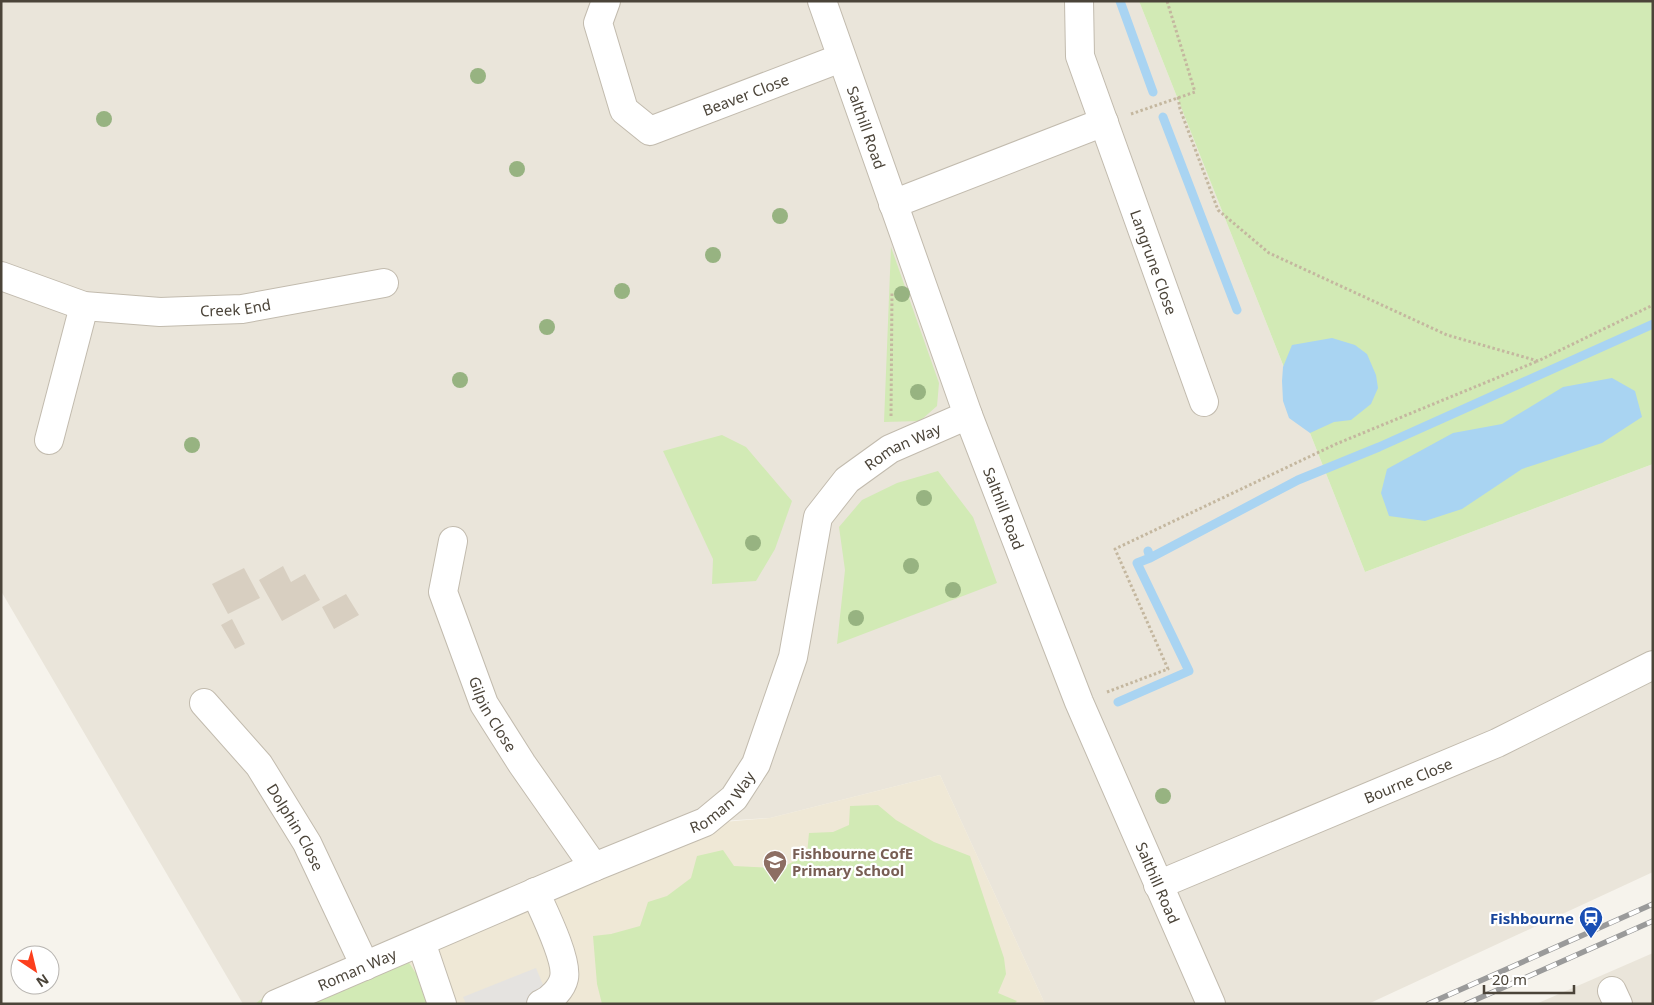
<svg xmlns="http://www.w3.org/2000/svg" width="1654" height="1005" viewBox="0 0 1654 1005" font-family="'Noto Sans',sans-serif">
<rect width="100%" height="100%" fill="#f6f3ec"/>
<path fill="#eae5da" d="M1 1H1139L1365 572 1653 464V872L1368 1004H1045L940 775 770 818 705 822 276 1004H243L1 591Z
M1653 953V1004H1536Z"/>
<path fill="#efe8d6" d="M940 775 1045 1004H276L700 824 770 818Z"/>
<path fill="#d2eab5" d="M1139 1H1653V464L1365 572Z
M891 247 939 383 937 406 920 421 884 422Z
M722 435 746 447 792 501 775 549 756 581 712 584 713 559 663 451Z
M938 471 973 517 997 583 837 644 845 570 839 527 862 500 897 483Z
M878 805 896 820 934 842 970 856 1004 958 1006 974 998 993 1017 1001 1014 1004H602L597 984 593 936 611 934 640 926 648 902 667 896 691 878 697 856 723 850 734 866 772 868 787 865 807 854 809 833 833 832 849 825 850 806Z
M408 961 415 972 421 970 438 1004H255L269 993Z"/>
<path fill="#e5e3e0" d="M536 968 549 999 538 1004H466L463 997Z"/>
<path fill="#a9d4f2" d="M1332 338 1355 345 1367 354 1376 375 1378 388 1371 404 1351 420 1334 422 1310 433 1289 418 1283 401 1282 381 1283 367 1292 345Z
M1612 378 1635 391 1642 417 1602 443 1522 469 1462 509 1425 521 1389 516 1381 493 1387 469 1453 433 1502 424 1563 387Z"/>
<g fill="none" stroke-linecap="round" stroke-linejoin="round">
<path stroke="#a9d4f2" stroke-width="9" d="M1120 1 1153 92
M1163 117 1237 310
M1148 551 1150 558 1298 480 1379 447 1653 324
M1118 702 1189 671 1137 563 1150 558"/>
</g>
<path fill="#d8cfc1" d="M283 566 291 582 305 574 320 600 282 621 259 580Z
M244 568 260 598 228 614 212 584Z
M346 594 359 615 334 629 322 607Z
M232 619 245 644 235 649 221 625Z"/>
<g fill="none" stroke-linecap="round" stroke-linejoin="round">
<g stroke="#c2bbae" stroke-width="30">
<g id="minor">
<path id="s1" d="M606 1 598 23 624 110 650 131 841 58"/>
<path id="s2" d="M822 1 968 415 1079 702 1211 1004"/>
<path id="s3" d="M1079 1 1080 56 1204 402"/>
<path d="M893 204 1104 122"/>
<path id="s4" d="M1 276 84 306 160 312 242 309 384 283"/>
<path d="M49 440 84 306"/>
<path id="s5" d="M453 541 443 592 484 704 522 764 594 867"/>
<path id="s6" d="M204 703 259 765 307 843 365 966"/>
<path id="s7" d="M1158 885 1497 743 1653 665"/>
<path d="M535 892C543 910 568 960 564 978 562 988 551 1000 541 1004"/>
<path d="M421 942 442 1004"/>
<path d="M1612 991 1618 1004"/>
<path id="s8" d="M276 1004 594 867 705 822 734 798 756 764 793 657 818 517 847 480 890 449 968 415"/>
</g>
</g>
<path stroke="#c4b79f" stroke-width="3" stroke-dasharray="2.5 2.5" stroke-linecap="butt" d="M1178 97 1180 109 1218 210 1269 253 1447 335 1538 361 1653 305
M1131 114 1195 92 1167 1
M891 416 892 292
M1107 692 1168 669 1115 549 1336 444 1538 361"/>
<use href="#minor" stroke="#fff" stroke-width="28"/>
<g stroke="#9a9a9a" stroke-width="5.5">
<path id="rail" d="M1428 1004 1653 904
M1466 1004 1653 921"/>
</g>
<use href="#rail" stroke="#fff" stroke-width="4" stroke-dasharray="11" stroke-linecap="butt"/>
</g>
<g fill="#97b381">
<circle cx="478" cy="76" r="8"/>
<circle cx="104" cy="119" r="8"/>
<circle cx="517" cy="169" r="8"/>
<circle cx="780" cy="216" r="8"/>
<circle cx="713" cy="255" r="8"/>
<circle cx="622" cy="291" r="8"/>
<circle cx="902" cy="294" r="8"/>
<circle cx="547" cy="327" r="8"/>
<circle cx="460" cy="380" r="8"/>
<circle cx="918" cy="392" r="8"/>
<circle cx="192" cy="445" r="8"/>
<circle cx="924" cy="498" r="8"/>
<circle cx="753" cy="543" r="8"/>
<circle cx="911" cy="566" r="8"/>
<circle cx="953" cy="590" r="8"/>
<circle cx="856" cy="618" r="8"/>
<circle cx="1163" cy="796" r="8"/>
</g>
<defs>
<g id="school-pin" transform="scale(1.25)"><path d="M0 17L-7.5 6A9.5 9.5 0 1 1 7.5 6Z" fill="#8d6e63" stroke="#fff"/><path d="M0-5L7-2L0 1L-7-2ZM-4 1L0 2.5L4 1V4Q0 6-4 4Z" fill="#fff"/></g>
<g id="station-pin" transform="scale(1.25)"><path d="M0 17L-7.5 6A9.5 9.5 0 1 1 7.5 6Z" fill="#1a4fb4" stroke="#fff"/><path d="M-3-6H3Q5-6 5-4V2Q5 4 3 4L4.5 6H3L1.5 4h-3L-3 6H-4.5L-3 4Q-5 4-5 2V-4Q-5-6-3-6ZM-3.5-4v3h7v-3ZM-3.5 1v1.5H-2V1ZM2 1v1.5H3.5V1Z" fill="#fff"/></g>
</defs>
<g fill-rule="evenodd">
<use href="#school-pin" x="775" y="862"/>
<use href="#station-pin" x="1591" y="918"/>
</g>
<g text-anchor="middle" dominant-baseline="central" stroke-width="4.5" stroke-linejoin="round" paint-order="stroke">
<g font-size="15" fill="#4b4439" stroke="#fff">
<text stroke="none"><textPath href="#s1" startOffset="250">Beaver Close</textPath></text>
<text stroke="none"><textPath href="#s2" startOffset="134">Salthill Road</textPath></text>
<text stroke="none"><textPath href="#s3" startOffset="274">Langrune Close</textPath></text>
<text stroke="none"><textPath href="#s4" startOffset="240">Creek End</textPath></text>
<text stroke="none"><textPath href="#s8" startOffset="912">Roman Way</textPath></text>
<text stroke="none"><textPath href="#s2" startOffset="539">Salthill Road</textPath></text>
<text stroke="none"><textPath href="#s5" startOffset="184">Gilpin Close</textPath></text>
<text stroke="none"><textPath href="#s7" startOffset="271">Bourne Close</textPath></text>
<text stroke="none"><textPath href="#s8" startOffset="492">Roman Way</textPath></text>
<text stroke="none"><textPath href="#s6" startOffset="155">Dolphin Close</textPath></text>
<text stroke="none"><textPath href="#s2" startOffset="944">Salthill Road</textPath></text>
<text stroke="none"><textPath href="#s8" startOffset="88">Roman Way</textPath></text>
</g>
<g font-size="15" font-weight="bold" fill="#785e54" stroke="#fff" text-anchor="start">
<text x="792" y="853">Fishbourne CofE<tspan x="792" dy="17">Primary School</tspan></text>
</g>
<g font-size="15" font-weight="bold" fill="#164399" stroke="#fff" text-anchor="end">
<text x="1574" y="918">Fishbourne</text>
</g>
</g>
<rect width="1654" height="1005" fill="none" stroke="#4b4439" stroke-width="5"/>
<g transform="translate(35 970) rotate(145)"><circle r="24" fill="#ffffff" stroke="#b7b4b0"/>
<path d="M0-4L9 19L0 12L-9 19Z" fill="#fc3f1d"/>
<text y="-8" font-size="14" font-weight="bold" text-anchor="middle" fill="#4b4439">N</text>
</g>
<path d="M1484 985v8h90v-8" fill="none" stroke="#4b4439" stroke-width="2.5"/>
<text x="1492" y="985" font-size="15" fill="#4b4439" stroke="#ffffff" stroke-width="4" paint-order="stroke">20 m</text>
</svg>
